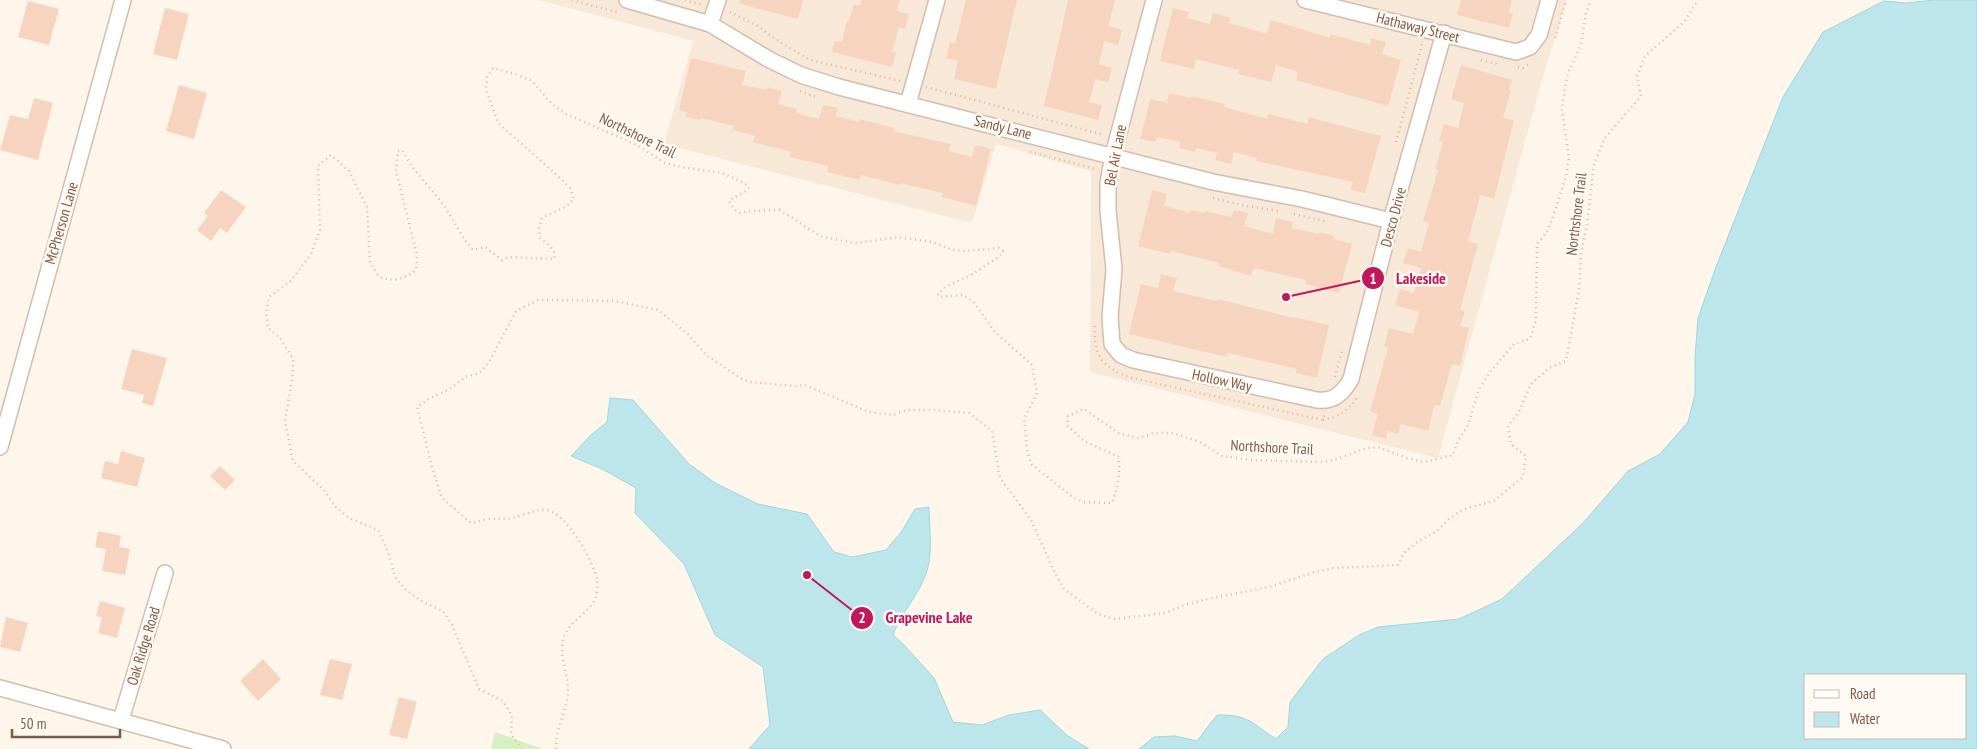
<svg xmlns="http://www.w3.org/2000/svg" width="1977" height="749" viewBox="0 0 1977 749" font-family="'PT Sans Narrow',sans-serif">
<rect width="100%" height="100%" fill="#fef6eb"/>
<path fill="#f7e8d8" d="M539 0H1567L1542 80 1438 458 1090 372 1091 171 996 144 972 223 664 144 693 41Z"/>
<path fill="#d8efc6" d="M495 732 543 749H491Z"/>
<path fill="#bce6eb" stroke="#a1d6de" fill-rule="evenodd" d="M1934 0H1977V749H1139L1154 737 1175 736 1197 741 1217 715C1248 714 1253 724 1276 739L1288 727 1290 702 1323 659 1359 635 1378 627 1459 619 1502 599 1583 523 1628 471 1660 454 1688 422 1695 394V358L1698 318 1716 267 1783 97 1823 32 1884 1 1906 3ZM1966 675V738H1806V675Z
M610 398 633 400 689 464 715 483 758 504 807 514 834 552 852 557 886 550 902 531 915 509 929 507C929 524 932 546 929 562 925 589 902 610 893 635L904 645 934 678 953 722 982 725 1009 715 1040 710 1068 736 1089 749H749L770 725 763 667 715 635 684 564 635 513 636 488 602 469 571 456 591 435 607 422Z"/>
<path fill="#f7d4bf" d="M741 0H803L798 19 740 4Z
M861 0H900L897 11 909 14 905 29 899 28 892 52H896L892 67 832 52 835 41 842 42 847 21H849L854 4 860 6Z
M966 0H1017L996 89 954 79 958 61 946 58 950 42 955 44Z
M1068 0H1115L1108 26 1122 30 1118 45 1104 41 1099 64 1112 68 1108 82 1095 79 1089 102 1102 105 1098 120 1044 106Z
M1461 0H1512L1509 12 1513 13 1509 28 1457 15Z
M28 1 59 9 49 45 18 37Z
M165 8 189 14 177 60 153 54Z
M1173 8 1189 12 1187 18 1210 24 1213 13 1231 18 1229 23 1267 34 1271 20 1330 38V34L1370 45 1371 38 1386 42 1382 54 1401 60 1388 106 1296 80 1298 72 1276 65 1271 82 1238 74 1239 70 1196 59 1194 69 1160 61Z
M691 58 746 71 742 85 766 90 767 87 782 91 778 104 797 109 796 113 819 119 823 105 838 108 836 116 859 122V119L894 128 893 131 951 144 949 151 972 157 975 145 991 149 976 206 942 197 943 193 900 183V185L861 175 860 180 827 172 828 166 790 157 791 152 753 142 755 136 733 130 734 126 701 118 700 120 686 117 687 112 679 110Z
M1461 65 1512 80 1509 89 1511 90 1503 118 1514 120 1494 199 1480 195 1468 242 1478 244 1460 310 1465 311 1460 326 1469 328 1460 366 1452 364 1440 406 1434 405 1428 431 1401 424 1398 434 1388 431 1386 439 1372 435 1378 414 1370 411 1388 348 1384 347 1389 328 1413 334 1419 312 1395 305 1400 289 1414 293 1421 268 1403 263 1408 248 1421 252 1429 223 1423 221 1438 170H1435L1443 142 1439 141 1444 124 1458 128 1464 103 1451 99Z
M179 85 207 93 194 139 166 131Z
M1169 93 1191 98V96L1225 104 1224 107 1267 119 1268 114 1307 124 1308 117 1381 136 1365 193 1351 190 1353 182 1256 161 1257 158 1234 152 1231 164 1215 160 1217 153 1196 148 1195 152 1179 148 1180 142 1157 137 1155 142 1140 139 1150 99 1167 103Z
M34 98 53 103 38 160 0 150 10 115 28 119Z
M221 190 246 207 227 233 220 228 211 241 197 230 208 216 204 213Z
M1152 190 1167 194 1164 206 1190 213 1191 210 1205 213V211L1231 217 1234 210 1248 213 1244 226 1273 234 1276 218 1293 222 1292 228 1319 234V232L1334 236 1333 239 1352 244 1339 293 1305 284 1306 280 1254 268 1251 276 1218 266 1219 263 1171 251 1170 254 1138 246Z
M1161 274 1177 278 1173 291 1217 301 1218 299 1294 318V317L1329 325 1317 378 1296 373 1297 369 1241 356 1228 353 1227 357 1129 334 1141 284 1158 288Z
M132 349 167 358 153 406 142 403 144 395 121 389Z
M121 451 145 458 137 487 101 478 105 461 118 464Z
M220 466 235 480 225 490 210 476Z
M98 531 121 536 119 547 130 549 125 575 102 571 106 549 95 547Z
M100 601 125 608 117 638 98 633 102 618 96 616Z
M6 617 28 623 20 652 0 647Z
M263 659 281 679 258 701 240 681Z
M330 659 352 664 342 700 320 695Z
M399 697 417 702 407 739 389 735Z"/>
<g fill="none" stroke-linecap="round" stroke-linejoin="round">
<g stroke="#d3bdae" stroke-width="18">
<path id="minor" d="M627 0 710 24 768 59 801 75 839 87 1213 182 1302 199 1391 221
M1154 0 1113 155 1108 183V211L1114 269 1110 317 1112 344 1121 355 1133 360 1317 400C1334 402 1343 393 1351 379L1391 221 1444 33
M1305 0 1516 52 1530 47 1539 35 1549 0
M710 24 718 0
M908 104 937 0
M0 447 123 0
M0 688 223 749
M121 720 165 573"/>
</g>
<path stroke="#ddb7a1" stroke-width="2.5" stroke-dasharray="1 4" stroke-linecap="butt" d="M572 0 620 13
M685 0 703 5
M730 12 758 26 775 39 810 60 901 81
M1555 38 1566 0
M1481 60 1497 64
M1518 67 1523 68 1529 64
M926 87 1104 135
M800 91 816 97
M1396 142 1422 44
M1030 152 1096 169
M1213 198 1241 205 1279 211
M1294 214 1328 222
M1095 326C1093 357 1103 368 1132 378L1323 420 1325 413
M1335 377 1342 351
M1323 420C1338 417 1349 410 1357 398
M522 749 511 734 512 716 503 701 479 689 452 625 443 611 423 602 406 590 395 577 388 551 378 530 349 518 336 507 324 490 293 461 285 421 293 373V359L281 339 268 328 266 313 269 297 291 281 311 254 320 230 318 166 331 155 349 171 367 207 370 262 379 277C394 282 403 280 416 270L417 255 396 171 398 151 402 150 413 168 444 205 464 239 473 250 485 247 502 260 509 257 554 259 555 254 550 246 540 238 539 228 542 218 567 206 574 199 570 188 557 175 498 123 486 89 487 77 493 68 515 74 532 81 552 104 566 114 637 145 665 163 681 167 722 173 744 183 749 187C745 194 736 195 729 201L733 208 740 213 751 211 780 210 820 236 838 240 857 243 898 237 932 242 953 250 966 251 999 248 1003 251 1000 256 971 275 945 287 938 294 939 297 962 295 973 301 995 332 1032 365 1037 393 1024 419 1027 450 1031 464 1074 498 1084 502 1112 503C1118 487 1120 474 1119 457L1084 441 1067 425 1068 416 1084 409 1120 434 1139 438 1154 433H1173L1200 442 1222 456 1252 460 1322 462 1337 459 1367 448 1378 447 1407 458 1424 462 1453 455 1458 441 1468 425 1479 389 1490 372 1514 344 1530 339 1536 320 1537 244 1547 232 1555 211 1566 176 1569 158 1562 110 1565 87 1569 71 1581 45 1586 13 1591 0
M556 749C555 728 568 710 568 690 568 672 558 655 564 637 569 622 588 614 595 599 597 595 598 585 597 580 594 562 565 510 545 510 533 509 523 516 512 518 504 520 497 518 489 519 483 520 477 522 471 523L442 498 432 467 417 407 430 398 450 389 465 377 480 373 489 362 516 311 538 300 614 301 658 310 688 334 706 355 742 379 751 382 795 386 805 385 869 412 892 415 908 410H934L969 413 992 431 1000 478 1031 520 1056 575 1064 589 1098 614 1115 619 1165 613 1182 606 1203 600 1269 587 1318 571 1335 568 1398 565 1404 553 1417 542 1437 531 1449 519 1464 509 1494 501 1523 477 1526 456 1511 444 1508 426 1519 412 1531 384 1549 368 1566 361 1579 290 1581 254 1587 224 1594 164 1605 138 1641 96 1637 76 1645 56 1684 22 1698 0"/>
<use href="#minor" stroke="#fff" stroke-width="15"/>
</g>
<g text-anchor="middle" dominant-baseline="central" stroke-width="5" stroke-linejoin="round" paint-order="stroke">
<g font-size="15" fill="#7d5b49" stroke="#fffaf3">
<text transform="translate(1418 27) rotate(14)">Hathaway Street</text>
<text transform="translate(1003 127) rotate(14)">Sandy Lane</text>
<text transform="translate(638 135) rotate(26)">Northshore Trail</text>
<text transform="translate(1115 155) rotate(-79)">Bel Air Lane</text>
<text transform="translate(1576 214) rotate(-83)">Northshore Trail</text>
<text transform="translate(1393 217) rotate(-75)">Desco Drive</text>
<text transform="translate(61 223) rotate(-74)">McPherson Lane</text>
<text transform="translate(1222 380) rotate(12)">Hollow Way</text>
<text transform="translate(1272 447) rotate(3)">Northshore Trail</text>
<text transform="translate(143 646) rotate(-73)">Oak Ridge Road</text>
</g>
</g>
<path fill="none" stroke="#c2185b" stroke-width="2" d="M1286 297L1373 278M807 575L862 618"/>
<g fill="#c2185b" stroke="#fffaf3" stroke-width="2">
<circle cx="1286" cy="297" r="5"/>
<circle cx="807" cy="575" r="5"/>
<circle cx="1373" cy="278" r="12"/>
<circle cx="862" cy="618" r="12"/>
</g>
<g font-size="15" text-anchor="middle" font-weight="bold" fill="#fff">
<text x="1373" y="284">1</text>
<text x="862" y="623">2</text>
</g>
<g font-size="16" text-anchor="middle" font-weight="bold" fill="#c2185b" stroke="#fffaf3" stroke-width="5" stroke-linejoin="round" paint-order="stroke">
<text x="1421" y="284">Lakeside</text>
<text x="929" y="623">Grapevine Lake</text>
</g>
<rect x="1804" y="674" width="162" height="65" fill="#fffaf3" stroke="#cbbaaf"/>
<rect x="1814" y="690" width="25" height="8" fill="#ffffff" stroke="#cbbaaf"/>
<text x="1850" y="699" font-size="15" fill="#7d5b49">Road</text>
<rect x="1814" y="712" width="25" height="15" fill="#bce6eb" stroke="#cbbaaf"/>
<text x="1850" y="724" font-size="15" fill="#7d5b49">Water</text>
<path d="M12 729v8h108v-8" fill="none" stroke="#7d5b49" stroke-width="2.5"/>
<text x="20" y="729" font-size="15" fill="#7d5b49" stroke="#fffaf3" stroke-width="4" paint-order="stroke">50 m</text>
</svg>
